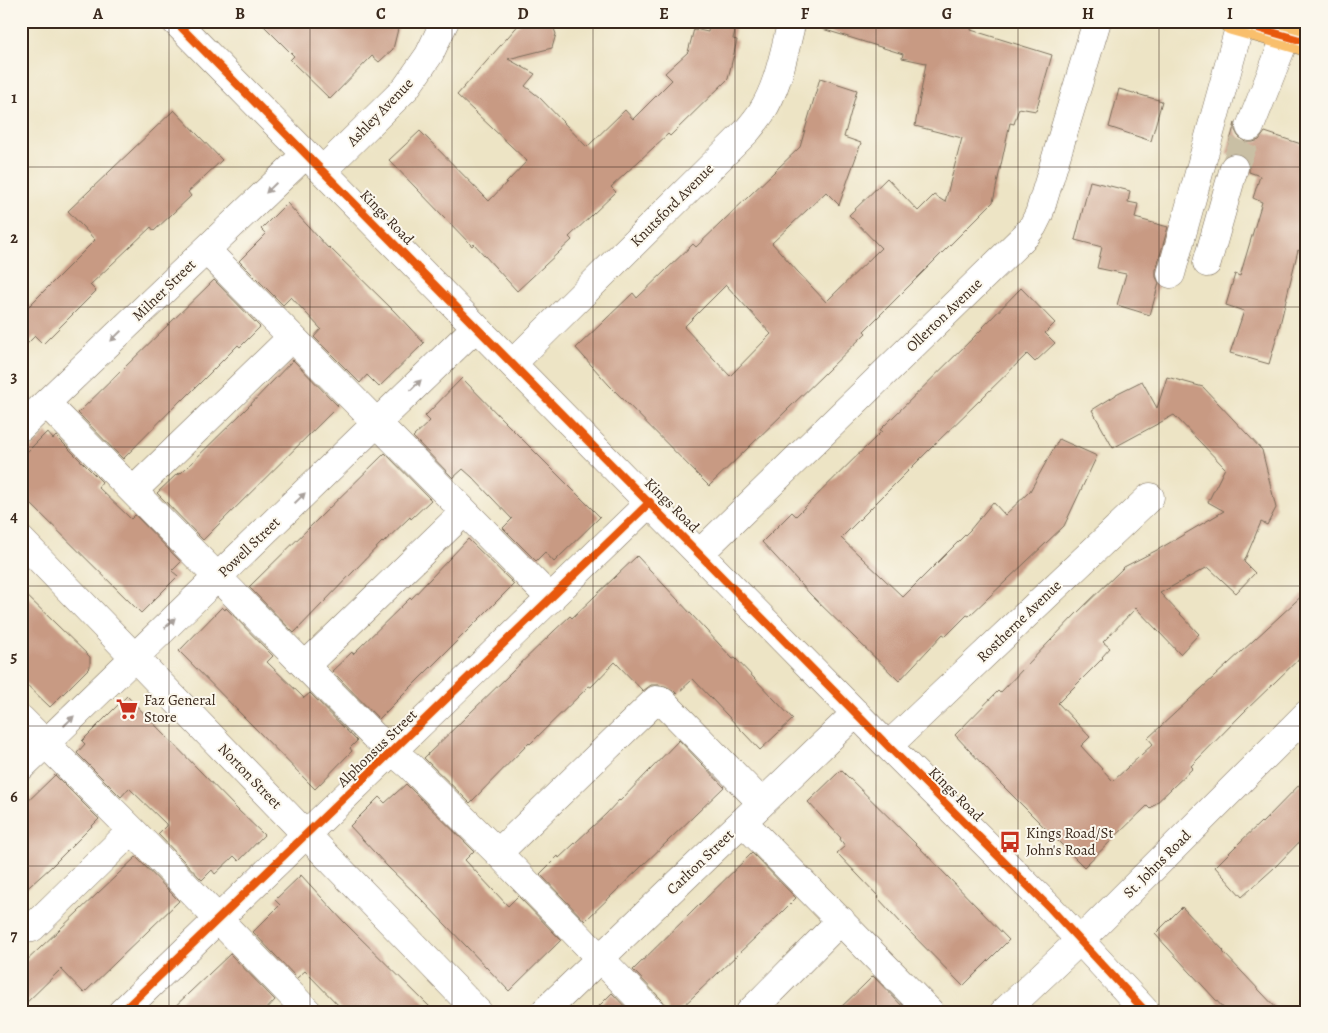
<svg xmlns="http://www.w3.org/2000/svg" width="1328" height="1033" viewBox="0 0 1328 1033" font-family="Alegreya,serif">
<rect width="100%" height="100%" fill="#fbf7ec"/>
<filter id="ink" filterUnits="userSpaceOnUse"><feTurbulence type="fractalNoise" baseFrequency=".02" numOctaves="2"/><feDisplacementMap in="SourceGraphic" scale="10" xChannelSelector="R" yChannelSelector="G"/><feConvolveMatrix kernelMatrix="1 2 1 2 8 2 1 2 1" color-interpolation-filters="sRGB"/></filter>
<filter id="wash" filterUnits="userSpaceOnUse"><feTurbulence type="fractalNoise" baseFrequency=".0096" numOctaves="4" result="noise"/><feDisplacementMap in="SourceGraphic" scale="20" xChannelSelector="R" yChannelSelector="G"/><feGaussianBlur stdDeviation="1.12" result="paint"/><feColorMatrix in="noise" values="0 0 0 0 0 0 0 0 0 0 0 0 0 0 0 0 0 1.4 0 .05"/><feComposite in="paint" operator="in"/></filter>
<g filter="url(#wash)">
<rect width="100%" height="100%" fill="#ede4c5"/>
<g id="blocks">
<path fill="#c89a83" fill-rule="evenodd" d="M259 21H400L393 49 379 62 372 56 330 99 290 60 294 56Z
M522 21H551L556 34 552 48 508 59 535 74 525 86 539 97 587 147 625 110 633 119 672 80 665 73 688 52 694 29 708 32 710 21H737L733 39 737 40 728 79 670 136 668 134 611 187 616 192 569 237 572 240 517 291 474 244 472 246 389 160 420 131 489 201 527 161 457 95Z
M817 21H973L971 30 1052 55 1036 111 1019 108 1014 124 1010 123 993 202 864 331 866 333 709 486 609 385 576 348 633 293 637 298 693 244 696 247 800 147 820 78 857 90 844 137 861 143 839 205 826 192 772 243 798 272 826 302 881 248 849 215 887 178 918 211 934 195 945 202 962 138 915 126 926 63 902 58 903 54 816 27ZM726 285 771 334 730 376 684 327Z
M1119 89 1162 101 1151 141 1109 127Z
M174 110 222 160 188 192 191 196 154 231 151 227 90 285 96 291 43 344 35 336 21 350V314L95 240 68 211Z
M1235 123V130L1238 136 1245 142H1253L1259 140 1265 132 1307 146V232L1301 252 1298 250 1278 333 1269 364 1230 353 1244 311 1226 305 1235 274 1240 276 1262 202 1253 198 1260 176 1249 172V164L1246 158 1239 153H1231L1226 155Z
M1090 181 1130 191 1128 202 1138 204 1135 218 1168 227 1156 270V277L1159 283 1150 315 1117 305 1126 274 1097 268 1102 247 1075 240Z
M287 203 328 248 329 247 394 311 424 343 379 387 367 375 360 383 314 337 321 329 291 297 283 305 239 261 266 234 261 229Z
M214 280 260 327 240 347 238 345 183 400 182 399 123 459 78 413Z
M1021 288 1055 323 1045 333 1055 343 1035 362 1027 354 934 445 841 538 903 597 970 530 993 502 1005 515 1030 491 1059 439 1097 456 1064 526 969 616 967 615 946 636 943 634 899 681 811 595 762 542 792 512 796 516 882 431 880 430 984 327H983Z
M293 360 338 406 203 540 157 493 178 473 179 475 247 408Z
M1167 377 1203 387 1262 450 1276 508 1267 525 1261 522 1244 562 1255 573 1236 593 1208 567 1160 593 1199 634 1180 654 1136 608 1103 642 1110 648 1102 657 1103 658 1058 703 1090 737 1081 746 1113 781 1153 744 1148 738 1307 591V651L1243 713 1191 766 1193 768 1172 788 1150 809 1147 806 1084 867 997 780 955 735 998 691 1000 693 1076 614 1124 567 1159 549 1224 511 1208 502 1225 468 1174 415 1113 448 1092 410 1116 395V394L1142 381 1157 408Z
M462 378 505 422 600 517 554 562 545 552 536 561 503 528 512 519 472 477 463 469 453 478 413 437 430 421 425 416Z
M47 432 53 439 56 436 102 482 98 487 131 519 135 515 181 562 172 571 178 576 141 613 21 494V458Z
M385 453 431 500 411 519 410 517 383 543 382 542 294 633 249 587Z
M468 539 514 584 379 719 332 671 352 652 353 654 410 598 411 599Z
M637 556 733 659 735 658 793 719 760 750 693 679 677 694 673 690 665 686 659 685H651L643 691 615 662 591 687 589 686 530 744 529 743 470 803 424 758 554 631 570 616 572 618Z
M21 590 90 657V667L50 707 21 679Z
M222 607 225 610 226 608 273 656 267 662 304 698 310 693 357 741 350 748 352 751 315 789 179 651Z
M127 696 237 809 264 835 239 861 234 856 215 874 212 870 202 880 158 834 166 826V824L129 788 121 797 77 753 85 744 82 741Z
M679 740 724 787 585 921 540 874 558 856 559 858 606 814 619 800 620 801Z
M841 770 918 846 1009 940 963 986 903 925 878 898 879 897 837 853 845 846 840 839 841 838 808 802Z
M55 775 99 819 50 868 21 894V808Z
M1307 777V834L1274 868 1242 897 1215 867 1238 844 1261 822 1262 823Z
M406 784 474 851 465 860 508 906 518 896 561 940 509 991 423 901 387 866 350 826 379 797 385 803Z
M752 853 796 898 778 916 677 1012H667V1008L663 1001 633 970Z
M136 857 179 901 84 993 61 969 21 1008V966Z
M301 875 344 922 435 1012H345L305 971 297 978 253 932 280 905 275 900Z
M1182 907 1224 951 1223 952 1280 1012H1227L1155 934Z
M230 954 275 1000 264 1012H169Z
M873 976 908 1012H836L863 986Z
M612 993 630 1012H593Z"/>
</g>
</g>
<g filter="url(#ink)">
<use href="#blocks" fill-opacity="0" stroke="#796b58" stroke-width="1"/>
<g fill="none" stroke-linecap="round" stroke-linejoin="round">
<path stroke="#c9bfa4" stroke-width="28" stroke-dasharray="28 14" stroke-linecap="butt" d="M1234 168 1250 127"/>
<g stroke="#796b58" stroke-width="29">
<path id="minor" d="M175 21 888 746 1050 908 1146 1012
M1250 127 1286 36
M323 170 406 88 429 55 445 21
M206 250 551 599
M1207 263 1234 168
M1171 274 1241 21
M513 363 747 131C752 125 757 119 761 113 779 86 784 51 792 21
M46 403 373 735 410 766 498 853 652 1012
M21 427 306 154
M133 491 292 337
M21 540 478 1012
M700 553 1026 235 1033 226 1039 214 1097 21
M306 665 464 512
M21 719 132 830 308 1012
M888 746 1150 497
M21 767 476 327
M743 822 930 1012
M498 853 656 700 662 701 762 803
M21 925 24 929 32 928 132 830
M122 1012C299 843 475 673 650 502
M544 1012 856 713
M750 1012 841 920
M1004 1012 1095 926 1307 714"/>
</g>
<g stroke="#796b58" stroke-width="29">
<path id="major" d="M1233 21 1307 42"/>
</g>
<use href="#minor" stroke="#fff" stroke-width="28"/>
<use href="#major" stroke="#f9bf6c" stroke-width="28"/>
<g stroke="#fbf7ec" stroke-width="11">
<path id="cycleway" d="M175 21 888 746 1050 908 1146 1012
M1233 21 1307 42
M122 1012C299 843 475 673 650 502"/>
</g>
<use href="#cycleway" stroke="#e8590c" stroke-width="8"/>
</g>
<defs><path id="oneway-solid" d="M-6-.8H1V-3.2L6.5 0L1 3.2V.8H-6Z" transform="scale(1.25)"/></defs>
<g fill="#a79f9a">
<use href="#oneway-solid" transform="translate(271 188) rotate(136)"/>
<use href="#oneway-solid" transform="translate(116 336) rotate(136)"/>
<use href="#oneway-solid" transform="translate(416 385) rotate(-44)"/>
<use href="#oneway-solid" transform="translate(300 498) rotate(-44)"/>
<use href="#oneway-solid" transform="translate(170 623) rotate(-44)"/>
<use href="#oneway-solid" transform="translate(69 721) rotate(-44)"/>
</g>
</g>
<path fill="none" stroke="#3b2a1e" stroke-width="1" stroke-opacity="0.55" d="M169 21V1012M310 21V1012M452 21V1012M593 21V1012M735 21V1012M876 21V1012M1018 21V1012M1159 21V1012M21 167H1307M21 307H1307M21 447H1307M21 586H1307M21 726H1307M21 866H1307"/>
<defs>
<g id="supermarket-bare" transform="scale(1.725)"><path d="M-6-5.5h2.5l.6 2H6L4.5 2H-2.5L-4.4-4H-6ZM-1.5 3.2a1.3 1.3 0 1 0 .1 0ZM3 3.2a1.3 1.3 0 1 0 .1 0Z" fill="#c8321e" stroke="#fbf7ec" stroke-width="2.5" paint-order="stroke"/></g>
<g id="bus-bare" transform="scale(1.725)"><path d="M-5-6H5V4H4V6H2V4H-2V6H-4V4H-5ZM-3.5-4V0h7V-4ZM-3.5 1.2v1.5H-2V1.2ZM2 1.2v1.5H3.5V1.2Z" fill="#c8321e" stroke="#fbf7ec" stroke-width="2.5" paint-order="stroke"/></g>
</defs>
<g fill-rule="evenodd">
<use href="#supermarket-bare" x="127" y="709"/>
<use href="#bus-bare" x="1010" y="842"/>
</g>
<g text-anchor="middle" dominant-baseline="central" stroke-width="4" stroke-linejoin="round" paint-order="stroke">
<g font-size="15" fill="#3b2a1e" stroke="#fbf7ec">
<text transform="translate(380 112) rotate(-46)">Ashley Avenue</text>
<text transform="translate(672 205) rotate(-45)">Knutsford Avenue</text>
<text transform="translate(387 217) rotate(46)">Kings Road</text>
<text transform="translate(164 290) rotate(-44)">Milner Street</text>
<text transform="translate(944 315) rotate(-44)">Ollerton Avenue</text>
<text transform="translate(672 505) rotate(45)">Kings Road</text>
<text transform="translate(249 547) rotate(-44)">Powell Street</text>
<text transform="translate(1019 621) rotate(-44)">Rostherne Avenue</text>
<text transform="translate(377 748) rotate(-44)">Alphonsus Street</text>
<text transform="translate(250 776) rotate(46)">Norton Street</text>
<text transform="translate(956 794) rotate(45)">Kings Road</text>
<text transform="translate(700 862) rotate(-44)">Carlton Street</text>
<text transform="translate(1157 864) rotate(-45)">St. Johns Road</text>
</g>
<g font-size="15" fill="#3b2a1e" stroke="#fbf7ec" text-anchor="start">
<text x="144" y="700">Faz General<tspan x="144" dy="17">Store</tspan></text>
<text x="1026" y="833">Kings Road/St<tspan x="1026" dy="17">John's Road</tspan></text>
</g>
</g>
<rect width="1328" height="1033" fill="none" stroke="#fbf7ec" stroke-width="55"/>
<rect x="28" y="28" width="1272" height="978" fill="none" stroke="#3b2a1e" stroke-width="2"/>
<g font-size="16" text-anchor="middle" font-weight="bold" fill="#3b2a1e">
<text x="98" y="19">A</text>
<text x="240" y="19">B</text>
<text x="381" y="19">C</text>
<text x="523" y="19">D</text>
<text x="664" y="19">E</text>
<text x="805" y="19">F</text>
<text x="947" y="19">G</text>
<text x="1088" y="19">H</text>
<text x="1230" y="19">I</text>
<text x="14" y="103">1</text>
<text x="14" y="243">2</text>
<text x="14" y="382">3</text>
<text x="14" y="522">4</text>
<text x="14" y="662">5</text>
<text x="14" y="802">6</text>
<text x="14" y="941">7</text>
</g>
</svg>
